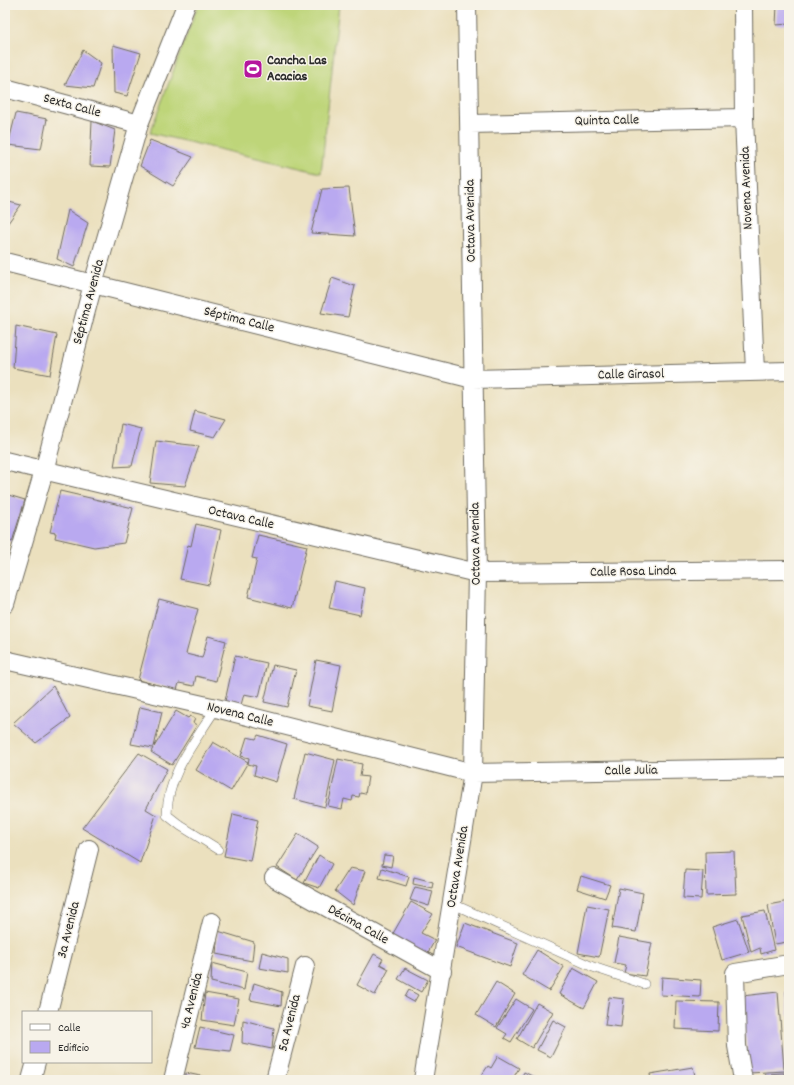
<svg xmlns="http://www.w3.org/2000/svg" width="794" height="1085" viewBox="0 0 794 1085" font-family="Dekko,sans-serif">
<rect width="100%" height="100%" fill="#f7f3e8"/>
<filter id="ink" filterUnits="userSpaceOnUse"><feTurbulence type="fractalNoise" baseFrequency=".025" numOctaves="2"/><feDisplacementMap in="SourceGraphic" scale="8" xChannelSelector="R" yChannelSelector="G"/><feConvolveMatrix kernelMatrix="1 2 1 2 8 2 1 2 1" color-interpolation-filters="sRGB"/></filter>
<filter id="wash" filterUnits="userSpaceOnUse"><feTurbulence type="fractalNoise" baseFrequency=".012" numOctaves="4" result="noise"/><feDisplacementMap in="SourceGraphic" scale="16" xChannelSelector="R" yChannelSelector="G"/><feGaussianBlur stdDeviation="0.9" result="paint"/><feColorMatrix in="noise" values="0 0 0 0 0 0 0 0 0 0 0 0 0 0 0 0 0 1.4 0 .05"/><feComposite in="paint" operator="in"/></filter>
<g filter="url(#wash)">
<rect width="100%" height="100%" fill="#ebe0be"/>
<path fill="#bed579" stroke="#748052" d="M198 5H339L321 173 150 133Z"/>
<g id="blocks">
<path fill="#b9a9f0" d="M777 5H789V24L776 25Z
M113 45 141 53 127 96 114 93Z
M83 50 101 63 93 88 65 85Z
M16 113 47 119 41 149 8 145Z
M92 121 115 130 110 167 90 166Z
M150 140 193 157 173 186 140 166Z
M349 188 355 236 311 233 322 189Z
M5 201 21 205 5 227Z
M68 210 88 223 74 267 57 259Z
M332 278 355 286 348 317 321 313Z
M16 326 57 335 50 375 13 368Z
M195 411 226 419 215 437 190 431Z
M121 424 141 429 132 466 114 467Z
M156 441 199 446 185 486 150 483Z
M60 491 133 508 124 543 94 547 55 538 56 533 50 532Z
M5 494 25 500 12 542 5 539Z
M196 524 221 530 209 585 180 579 188 545 191 546Z
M258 535 307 546 292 608 248 597 257 559 252 558Z
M335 581 365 588 360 615 329 608Z
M159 599 198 609 186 654 202 658 208 636 226 641 216 681 196 676 194 686 179 683 177 690 138 680Z
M235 656 267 663 259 697 244 694 241 705 225 701Z
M316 660 341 665 332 711 307 706Z
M273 665 296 670 287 707 264 702Z
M53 686 70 718 36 743 13 723Z
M140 707 162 712 154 747 176 711 188 718 190 716 195 719 193 723 197 725 172 765 151 752 153 748 131 744Z
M258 735 287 744 276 782 254 775 256 766 248 764 249 758 241 756 247 737 256 739Z
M213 742 248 762 231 791 196 770Z
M305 752 335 760 325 807 294 799Z
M139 753 167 769 146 809 156 815 140 863 82 828Z
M338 759 362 764 360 776 368 777 365 794 360 793 359 797 353 796 352 801 344 799 342 809 328 806Z
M233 814 258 820 250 861 224 856Z
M298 834 318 847 297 880 277 867Z
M734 851 736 894 706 895 705 852Z
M319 855 332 864 319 888 304 883Z
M384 855 393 856 391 867 382 865Z
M350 868 365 871 353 905 335 891Z
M382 868 409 877 406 886 379 878Z
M685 870 703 871 701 899 683 898Z
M581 876 610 885 605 898 577 889Z
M414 877 433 882 432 888 413 884Z
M415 887 433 891 429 906 410 900Z
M619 888 643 893 636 932 612 928Z
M789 901V947L788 948 787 942 775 944 768 905Z
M411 902 433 914 421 933 435 940 426 956 391 937Z
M587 905 609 909 599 957 578 953Z
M765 911 774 950 761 954 760 948 751 952 742 915Z
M738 919 749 952 722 960 712 927Z
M465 923 518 943 510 967 456 947Z
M218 931 254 942 252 961 216 954Z
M619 937 652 943 645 976 624 973 626 965 614 963Z
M537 950 564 967 549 991 522 975Z
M262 952 288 959V973L259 968Z
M374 954 383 959 380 964 389 969 375 995 357 985Z
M212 963 247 972 244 990 211 982Z
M405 968 428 980 421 992 398 979Z
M573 968 598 982 584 1008 559 994Z
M662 977 701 980 700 997 661 995Z
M496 982 515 994 496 1027 476 1015Z
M254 983 282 992 281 1006 250 1000Z
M409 990 418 995 414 1002 405 997Z
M786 991H789V1016H788Z
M778 992 784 1069 789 1068V1080H786L785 1071 749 1073 742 996Z
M205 993 239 999 234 1025 202 1020Z
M609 997 624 999 621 1027 605 1025Z
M516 999 532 1009 511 1042 504 1038 507 1034 497 1028Z
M676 1001 719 1002 718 1031 675 1029Z
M537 1003 553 1012 532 1048 517 1039Z
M243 1020 274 1028 272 1049 242 1043Z
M553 1020 566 1027 551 1057 537 1050Z
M200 1027 234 1035 230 1051 195 1047Z
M498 1056 519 1068 512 1080H484L485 1078 481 1076 488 1066 491 1068Z
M693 1067 696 1080H651L650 1074Z
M524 1072 540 1080H520Z
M186 1073 215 1079V1080H186Z
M784 1073V1080H762L765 1079V1074Z"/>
</g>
</g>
<g filter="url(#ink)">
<use href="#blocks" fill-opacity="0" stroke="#6e6a5e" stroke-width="1"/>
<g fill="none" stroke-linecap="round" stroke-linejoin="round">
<g stroke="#6e6a5e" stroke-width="10">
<path id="service" d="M216 708C195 742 167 774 167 815L181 826 218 849
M453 904 593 967 644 984"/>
</g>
<g stroke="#6e6a5e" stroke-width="20">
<path id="minor" d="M743 5 744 118 755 372
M5 88 139 124
M470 124 744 118
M5 262 473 379 789 371
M5 461 477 573 789 570
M5 604 44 471 93 284 139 124 186 5
M5 660 216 708 473 773 789 768
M274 878 442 971
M48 1012 89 849
M31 1080 36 1062
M173 1080 212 922
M275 1080 305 966
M423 1080 473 773 477 573 467 5
M743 1080 737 1046 735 973 789 964"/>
</g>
<use href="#service" stroke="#fff" stroke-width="9"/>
<use href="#minor" stroke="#fff" stroke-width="18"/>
</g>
</g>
<defs>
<g id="stadium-square" transform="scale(1)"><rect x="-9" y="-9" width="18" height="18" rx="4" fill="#b5179e" stroke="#f7f3e8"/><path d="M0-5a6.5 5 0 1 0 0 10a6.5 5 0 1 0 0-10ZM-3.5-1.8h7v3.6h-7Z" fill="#fff"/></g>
</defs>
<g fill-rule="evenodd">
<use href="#stadium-square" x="253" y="69"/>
</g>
<g text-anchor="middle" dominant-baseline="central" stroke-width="3" stroke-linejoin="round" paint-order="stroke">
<g font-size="14" font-weight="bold" fill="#2b2b2b" stroke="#f7f3e8" text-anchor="start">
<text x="267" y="61">Cancha Las<tspan x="267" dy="16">Acacias</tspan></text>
</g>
<g font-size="14" fill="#2b2b2b" stroke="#f7f3e8">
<text transform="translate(72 106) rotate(15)">Sexta Calle</text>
<text transform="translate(607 121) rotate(-1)">Quinta Calle</text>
<text transform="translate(747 188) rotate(-92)">Novena Avenida</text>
<text transform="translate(471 221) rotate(-91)">Octava Avenida</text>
<text transform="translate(89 302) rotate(-75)">Séptima Avenida</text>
<text transform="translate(239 320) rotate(14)">Séptima Calle</text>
<text transform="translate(631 375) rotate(-1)">Calle Girasol</text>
<text transform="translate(241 518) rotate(13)">Octava Calle</text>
<text transform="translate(476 544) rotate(-91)">Octava Avenida</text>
<text transform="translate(633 572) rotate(-1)">Calle Rosa Linda</text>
<text transform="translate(240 715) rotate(14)">Novena Calle</text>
<text transform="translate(631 771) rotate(-1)">Calle Julia</text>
<text transform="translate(458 867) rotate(-81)">Octava Avenida</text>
<text transform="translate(358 925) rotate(29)">Décima Calle</text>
<text transform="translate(69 930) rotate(-76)">3a Avenida</text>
<text transform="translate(192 1001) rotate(-76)">4a Avenida</text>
<text transform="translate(290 1023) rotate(-76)">5a Avenida</text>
</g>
</g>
<rect width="794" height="1085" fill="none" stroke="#f7f3e8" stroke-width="20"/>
<rect x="22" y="1011" width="130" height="52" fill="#f7f3e8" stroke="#a5a39c"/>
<rect x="30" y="1024" width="20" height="6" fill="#ffffff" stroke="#a5a39c"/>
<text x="58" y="1031" font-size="12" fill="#2b2b2b">Calle</text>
<rect x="30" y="1041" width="20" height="12" fill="#b9a9f0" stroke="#a5a39c"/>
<text x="58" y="1051" font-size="12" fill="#2b2b2b">Edificio</text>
</svg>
